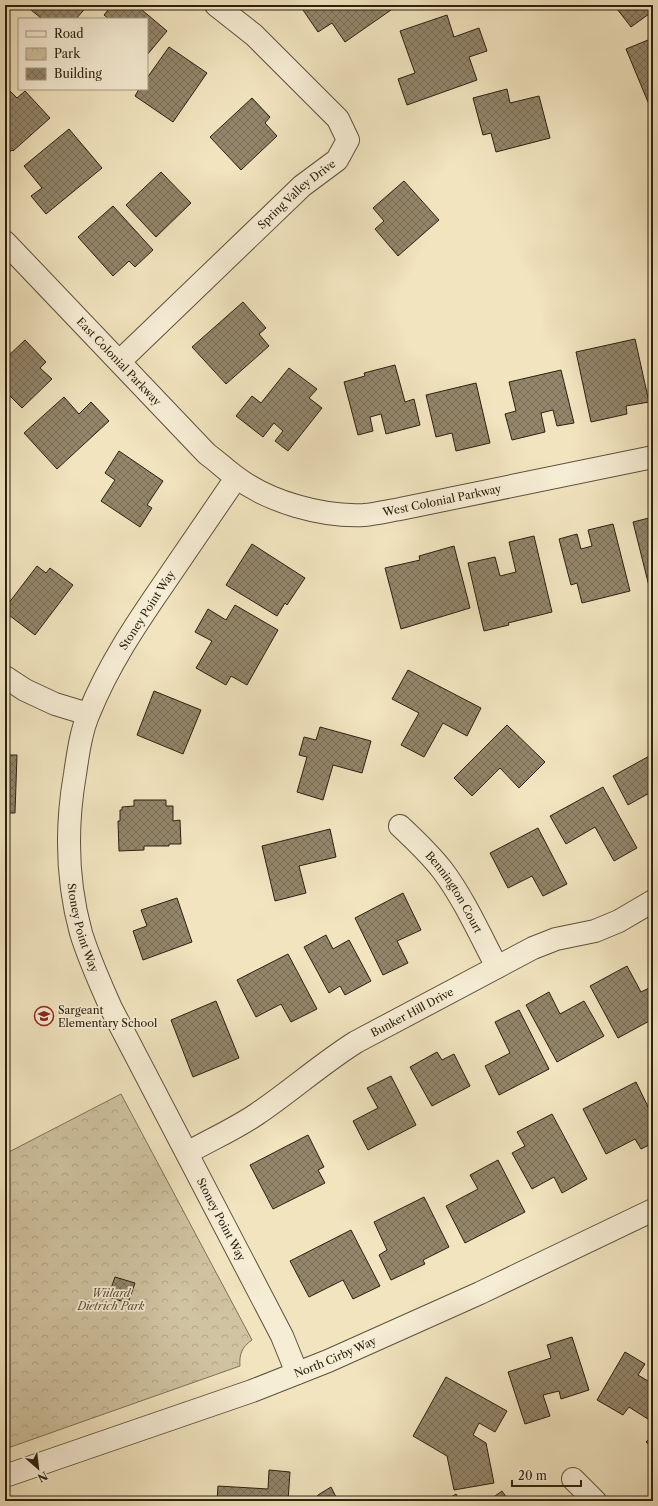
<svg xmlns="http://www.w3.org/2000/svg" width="658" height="1506" viewBox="0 0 658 1506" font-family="'Libre Caslon Text',serif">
<defs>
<pattern id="park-crowns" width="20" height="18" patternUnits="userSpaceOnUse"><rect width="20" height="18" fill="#d0c3a1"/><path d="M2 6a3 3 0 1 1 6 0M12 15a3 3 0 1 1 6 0" fill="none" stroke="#b3a789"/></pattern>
<pattern id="building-cross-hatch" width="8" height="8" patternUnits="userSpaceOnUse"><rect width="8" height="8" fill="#93866b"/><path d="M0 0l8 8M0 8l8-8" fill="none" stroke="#786d56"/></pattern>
</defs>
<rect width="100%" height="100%" fill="#f1e4bf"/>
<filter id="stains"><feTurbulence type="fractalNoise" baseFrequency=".005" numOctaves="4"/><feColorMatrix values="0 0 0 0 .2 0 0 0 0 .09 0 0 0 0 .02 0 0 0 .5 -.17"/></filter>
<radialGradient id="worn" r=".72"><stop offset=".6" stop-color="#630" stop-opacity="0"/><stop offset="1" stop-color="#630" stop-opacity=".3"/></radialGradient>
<path fill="url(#park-crowns)" stroke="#7e7258" d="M121 1094 252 1340C242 1347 239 1354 240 1366L5 1449V1154Z"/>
<path fill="url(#building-cross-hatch)" stroke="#2d200f" d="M25 5H88L76 19H42Z
M112 5H136L167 31 147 55V19H109L104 15Z
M310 5H387L391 10 345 42 332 23 318 32 303 10Z
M614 5H653V11L631 27Z
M447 15 454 37 479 28 487 51 469 57 477 80 407 105 398 79 415 73 400 31Z
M653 38V111L649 102H648L626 49Z
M169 47 207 73 173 122 135 96 139 89H147V78Z
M8 89 17 98 25 91 50 118 13 151 12 150 5 156V92Z
M507 89 510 103 539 96 550 138 496 152 491 133 483 135 473 98Z
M252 98 270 117 265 123 277 136 241 170 210 137Z
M69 129 102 168 46 214 31 196 42 188 24 166Z
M161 172 191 203 156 237 126 205Z
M404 181 439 220 398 256 375 229 384 221 373 208Z
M113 206 153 250 135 267 129 261 113 276 78 237Z
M243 302 266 328 259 334 269 346 226 384 192 347Z
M635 339 649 402 626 406 627 414 591 422 576 352Z
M25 340 46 362 40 368 52 379 22 408 5 391V359Z
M395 365 405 402 414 399 420 425 386 434 381 414 370 417 373 431 358 435 344 382 365 376 364 373Z
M289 368 317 389 309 398 322 408 288 451 275 441 283 431 274 423 263 437 236 416 252 396 261 403Z
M561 370 574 423 557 426 553 410 541 413 545 432 512 440 505 414 516 411 509 382Z
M476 383 490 443 456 451 452 433 436 437 426 395Z
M64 397 79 414 91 402 109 421 57 469 24 433Z
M119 451 163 481 147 505 152 508 140 527 101 501 115 480 105 473Z
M653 517V593L651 594 633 522Z
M613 524 630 591 582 603 577 583 571 585 559 539 577 534 581 549 592 546 588 530Z
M534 536 552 612 508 623 509 625 484 631 468 563 495 557 500 576 516 572 509 542Z
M252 544 305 578 287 605 285 603 277 616 226 585Z
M454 546 470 608 401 629 385 568 420 560 419 556Z
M37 566 46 573 50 568 73 585 35 635 5 612V608Z
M235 605 278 630 247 685 231 676 226 685 196 668 212 641 195 632 208 609 226 620Z
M408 670 481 708 467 736 443 723 424 757 401 745 419 713 392 699Z
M154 691 201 710 183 754 137 735Z
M507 725 545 762 519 788 500 768 472 796 454 778Z
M320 727 371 741 362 773 333 765 323 800 297 792 307 757 299 755 304 737 316 740Z
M653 754V791L628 805 613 776Z
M5 755H17L15 813H5Z
M603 787 637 848 614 861 595 827 566 844 550 816Z
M134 800H166V806H173V821L180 820 181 844H169V846H144V850L119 851 118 821H120V810H122V807L134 806Z
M538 828 567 884 543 896 532 876 508 888 490 853Z
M330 829 336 857 299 866 306 893 275 901 262 846Z
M403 893 421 930 397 941 408 963 383 975 355 918Z
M177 898 192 942 143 960 133 931 147 926 141 910Z
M326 935 333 949 349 940 371 981 345 995 340 986 329 993 304 947Z
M288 954 317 1009 291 1022 281 1004 256 1017 237 980Z
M627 966 641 992 653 986V1019L618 1038 590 986Z
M549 992 560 1014 584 1001 604 1036 557 1062 526 1005Z
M216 1001 239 1058 193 1077 171 1020Z
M519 1010 549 1069 499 1095 485 1066 510 1053 495 1022Z
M437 1052 442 1060 454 1054 470 1086 432 1106 410 1067Z
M391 1076 416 1125 368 1150 353 1121 378 1108 367 1088Z
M636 1082 653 1117V1143L641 1149 635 1139 606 1154 583 1109Z
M552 1114 587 1179 562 1193 554 1177 532 1189 512 1153 525 1146 517 1132Z
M308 1135 324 1167 318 1170 325 1183 273 1209 250 1165Z
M498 1160 525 1212 465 1243 446 1206 478 1189 470 1175Z
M424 1197 449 1247 423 1260 425 1264 391 1280 379 1255 387 1250 374 1222Z
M351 1230 380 1286 353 1299 343 1280 309 1297 290 1261Z
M115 1277 135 1283 128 1303 108 1297Z
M572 1337 589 1390 561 1399 559 1391 543 1395 550 1416 525 1424 508 1372 551 1358 547 1345Z
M625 1352 645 1364 638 1375 653 1384V1418L651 1421 629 1407 623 1415 597 1400Z
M446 1377 507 1411 495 1432 479 1423 473 1435 486 1443 494 1483 454 1490 447 1456 413 1436Z
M653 1435V1448L646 1442Z
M269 1470 290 1472 288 1501H217L218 1486 268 1489Z
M331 1487 338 1501H313L318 1495Z
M502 1491 509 1501H488Z
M456 1494 460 1501H445Z"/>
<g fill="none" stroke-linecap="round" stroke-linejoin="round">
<g stroke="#5e513b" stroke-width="24">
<g id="minor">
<path id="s1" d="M5 242 207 454C217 461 226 470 236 477 269 502 322 517 364 515 376 514 388 511 400 509L653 457"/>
<path id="s2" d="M120 361 302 186 337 160 348 140 338 119 254 35 216 5"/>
<path id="s3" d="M236 478C212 513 188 548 165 582 136 624 108 666 89 713 81 731 78 754 75 774 66 826 67 882 81 933 89 959 100 983 111 1008L282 1336 297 1373"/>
<path d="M5 677 25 690 55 704 88 714"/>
<path id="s4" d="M400 826C415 840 430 854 443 871 464 899 480 935 497 967"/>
<path id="s5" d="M187 1153C210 1140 235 1129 257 1114 291 1091 321 1064 356 1042L533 948 556 939 595 931 619 921 653 901"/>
<path id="s6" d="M5 1476 252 1391 328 1361 480 1293 653 1210"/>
<path d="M573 1479 595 1501"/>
</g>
</g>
<use href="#minor" stroke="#f6edd5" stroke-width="22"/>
</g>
<defs>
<g id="school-ring" transform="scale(1)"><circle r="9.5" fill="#f6edd5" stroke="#8f2418" stroke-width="1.5"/><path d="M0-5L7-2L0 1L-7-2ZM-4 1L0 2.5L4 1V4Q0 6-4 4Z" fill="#8f2418"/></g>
</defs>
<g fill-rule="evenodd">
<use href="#school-ring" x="44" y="1016"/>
</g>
<g text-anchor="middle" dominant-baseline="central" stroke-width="3.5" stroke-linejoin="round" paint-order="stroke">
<g font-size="11" fill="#2d200f" stroke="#f6edd5">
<text stroke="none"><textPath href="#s2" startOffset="243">Spring Valley Drive</textPath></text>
<text stroke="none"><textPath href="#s1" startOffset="165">East Colonial Parkway</textPath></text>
<text stroke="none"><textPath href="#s1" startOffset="545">West Colonial Parkway</textPath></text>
<text transform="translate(147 610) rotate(-57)">Stoney Point Way</text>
<text stroke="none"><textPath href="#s4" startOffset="86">Bennington Court</textPath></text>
<text stroke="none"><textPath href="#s3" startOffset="496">Stoney Point Way</textPath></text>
<text stroke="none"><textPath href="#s5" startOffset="266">Bunker Hill Drive</textPath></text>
<text stroke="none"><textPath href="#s3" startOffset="820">Stoney Point Way</textPath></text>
<text stroke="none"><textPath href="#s6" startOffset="351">North Cirby Way</textPath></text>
</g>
<g font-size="11" fill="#2d200f" stroke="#f6edd5" text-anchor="start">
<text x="58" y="1010">Sargeant<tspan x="58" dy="13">Elementary School</tspan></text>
</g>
<g font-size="11" font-style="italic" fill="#5e513b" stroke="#f6edd5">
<text x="111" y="1293">Wiilard<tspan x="111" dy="13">Dietrich Park</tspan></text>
</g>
</g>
<rect width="658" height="1506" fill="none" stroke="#f1e4bf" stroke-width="20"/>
<rect x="6" y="6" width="646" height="1494" fill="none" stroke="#2d200f" stroke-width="2"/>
<rect x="10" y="10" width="638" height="1486" fill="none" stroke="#2d200f"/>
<rect x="18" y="18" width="130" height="72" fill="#f6edd5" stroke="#a69b86"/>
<rect x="26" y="31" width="20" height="6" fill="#f6edd5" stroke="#a69b86"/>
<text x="54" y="38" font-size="12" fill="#2d200f">Road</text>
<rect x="26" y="48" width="20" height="12" fill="url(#park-crowns)" stroke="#a69b86"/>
<text x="54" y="58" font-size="12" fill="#2d200f">Park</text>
<rect x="26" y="68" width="20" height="12" fill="url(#building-cross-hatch)" stroke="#a69b86"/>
<text x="54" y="78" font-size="12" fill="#2d200f">Building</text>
<g transform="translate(38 1468) rotate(152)" stroke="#f6edd5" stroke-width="3" paint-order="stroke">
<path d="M0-3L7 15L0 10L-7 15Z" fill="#2d200f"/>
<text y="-6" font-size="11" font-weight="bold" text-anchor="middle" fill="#2d200f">N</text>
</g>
<path d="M512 1480v6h69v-6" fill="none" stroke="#2d200f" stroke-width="2"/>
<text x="518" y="1480" font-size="12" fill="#2d200f" stroke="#f6edd5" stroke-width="3" paint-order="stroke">20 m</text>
<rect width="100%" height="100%" filter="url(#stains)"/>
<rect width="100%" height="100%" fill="url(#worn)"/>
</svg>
